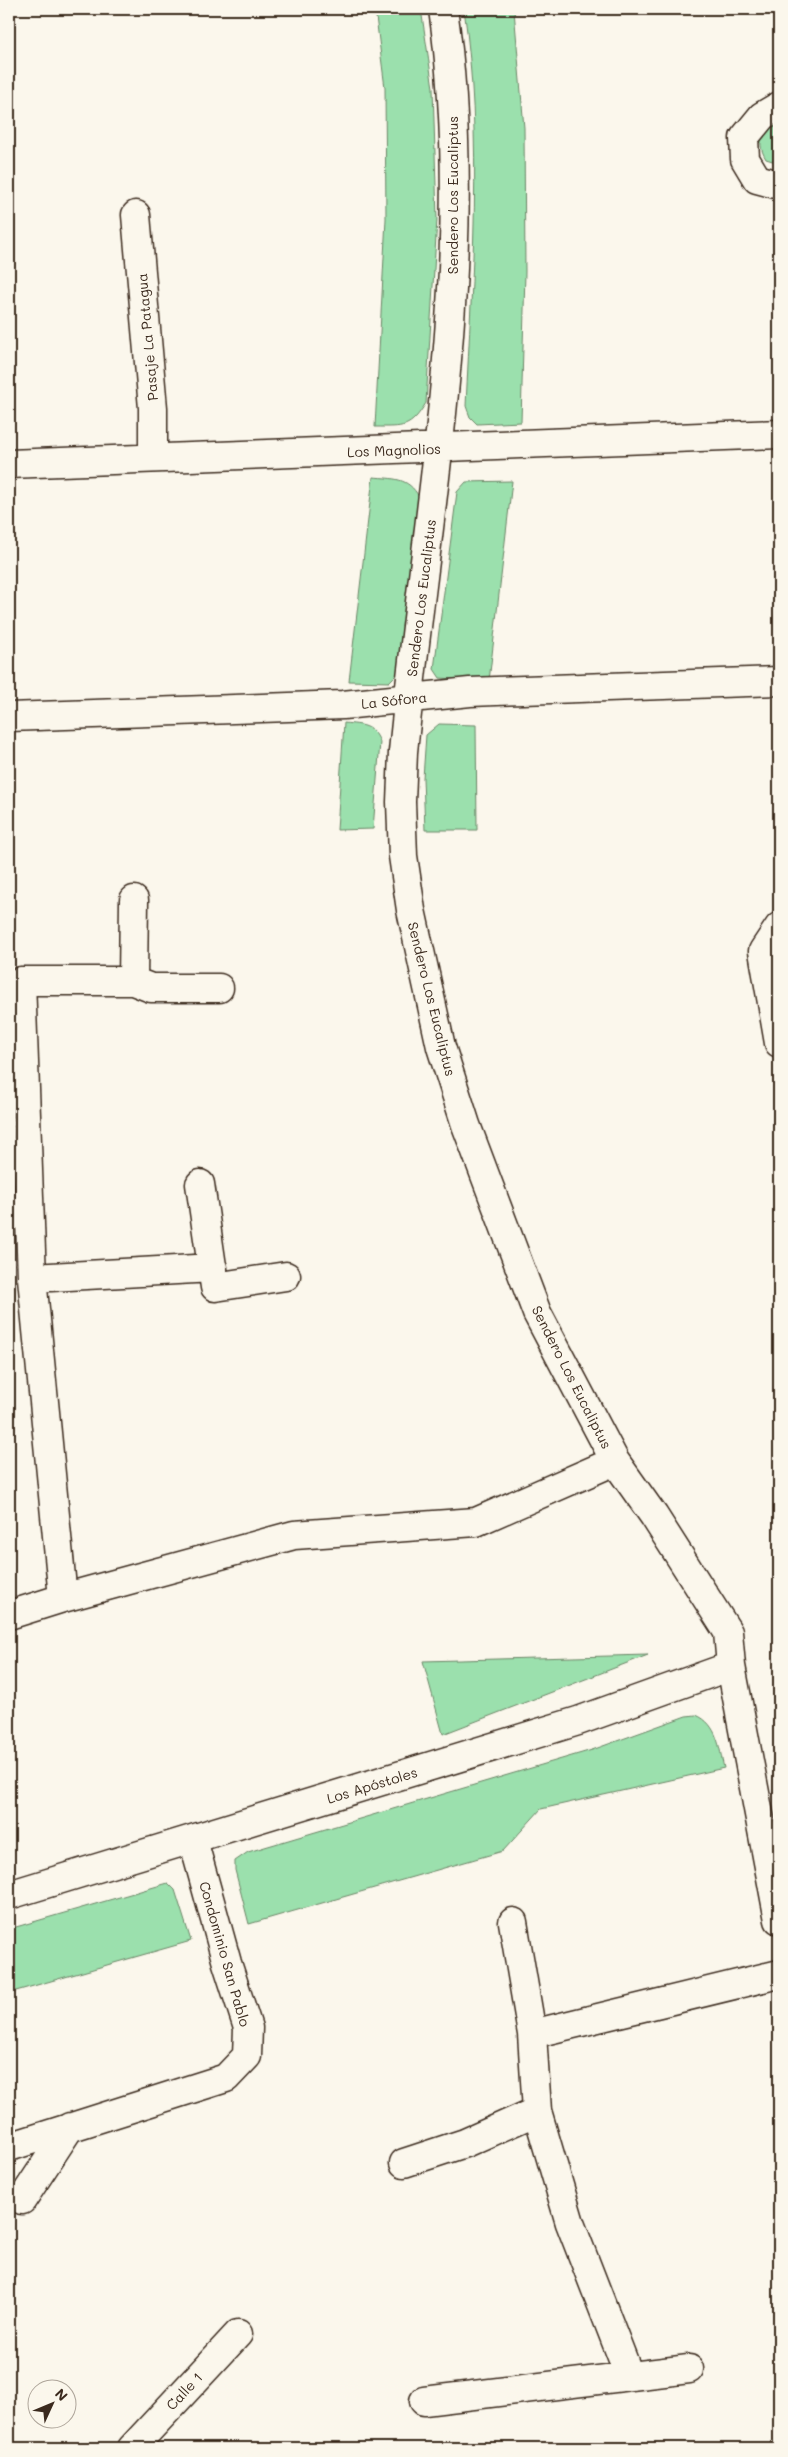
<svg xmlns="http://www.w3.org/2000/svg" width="788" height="2457" viewBox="0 0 788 2457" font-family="Mali,sans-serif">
<rect width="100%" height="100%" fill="#fbf7ec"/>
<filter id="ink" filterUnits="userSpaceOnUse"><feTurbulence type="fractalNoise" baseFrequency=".02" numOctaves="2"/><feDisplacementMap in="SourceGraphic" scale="10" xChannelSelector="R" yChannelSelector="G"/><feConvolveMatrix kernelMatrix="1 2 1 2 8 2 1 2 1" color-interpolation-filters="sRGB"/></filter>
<g filter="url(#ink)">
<path fill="#9be0ad" stroke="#6b8566" d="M375 9H421L433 88 437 219 426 403C410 429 404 427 375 427L386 219 385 88Z
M464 9 514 10 524 128 525 272 521 422 477 424 470 417 466 406C472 274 483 140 464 9Z
M779 113V163L766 159C754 139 765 128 779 113Z
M373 477C394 479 408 477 419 497L398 673 389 682 349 681Z
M512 481 489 681 440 678 434 669 457 492 466 482Z
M344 723C362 725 373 724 380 742L373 829 337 830Z
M439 724 476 725 477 830H425L423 778 426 735Z
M648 1655 443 1734 423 1661Z
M696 1715C718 1724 719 1748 724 1768L541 1809 503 1851 249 1924 235 1870V1861L248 1852 592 1750 686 1716Z
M168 1883 175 1890 191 1941 9 1993V1929Z"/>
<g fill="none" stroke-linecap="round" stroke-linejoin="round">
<g stroke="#3b2a1e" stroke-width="31">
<path id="minor" d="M443 9C478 256 427 506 403 752L401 802 403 856 411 910 441 1047 466 1125 537 1313 615 1461 654 1516 728 1632 731 1666 779 1920
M779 106 762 116 744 138 745 159 757 179 779 185
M136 215 153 408V458
M9 464 779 434
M9 717 343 705 470 692 779 681
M134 900 133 981 151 988H219
M779 927 763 951 779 1043
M200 1184 215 1287 286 1276
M32 1278 213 1268
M63 1598 32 1278 21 981H133
M9 1615 63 1598 294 1535 476 1522 615 1461
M9 1895 578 1721 731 1666
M513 1922 532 2034 537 2111 570 2223 629 2375
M532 2034 779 1974
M9 2147 226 2078 247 2056 248 2028 227 1963 193 1840
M404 2163 465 2143 537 2111
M22 2200 70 2127
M424 2401 689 2369
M132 2448 238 2334"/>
</g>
<use href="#minor" stroke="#fbf7ec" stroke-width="28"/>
</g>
</g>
<g text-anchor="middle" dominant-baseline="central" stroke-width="4" stroke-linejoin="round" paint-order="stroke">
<g font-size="14" fill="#3b2a1e" stroke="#fbf7ec">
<text transform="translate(452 195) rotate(-90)">Sendero Los Eucaliptus</text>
<text transform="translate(147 337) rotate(-95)">Pasaje La Patagua</text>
<text transform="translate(394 450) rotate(-2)">Los Magnolios</text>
<text transform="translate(421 598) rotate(-83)">Sendero Los Eucaliptus</text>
<text transform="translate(394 700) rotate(-6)">La Sófora</text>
<text transform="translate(432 999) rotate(76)">Sendero Los Eucaliptus</text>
<text transform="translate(572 1377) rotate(63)">Sendero Los Eucaliptus</text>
<text transform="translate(372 1785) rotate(-17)">Los Apóstoles</text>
<text transform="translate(225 1954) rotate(74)">Condominio San Pablo</text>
<text transform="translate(184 2391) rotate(-47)">Calle 1</text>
</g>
</g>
<rect width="788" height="2457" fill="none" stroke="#fbf7ec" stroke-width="30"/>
<rect x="15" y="15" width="758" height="2427" fill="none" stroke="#3b2a1e" stroke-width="2" filter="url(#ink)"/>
<g transform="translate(52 2404) rotate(46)"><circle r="24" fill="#fbf7ec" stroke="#aea59a"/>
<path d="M0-4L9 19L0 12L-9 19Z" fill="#3b2a1e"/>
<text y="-8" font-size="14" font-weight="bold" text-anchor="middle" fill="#3b2a1e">N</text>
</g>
</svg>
